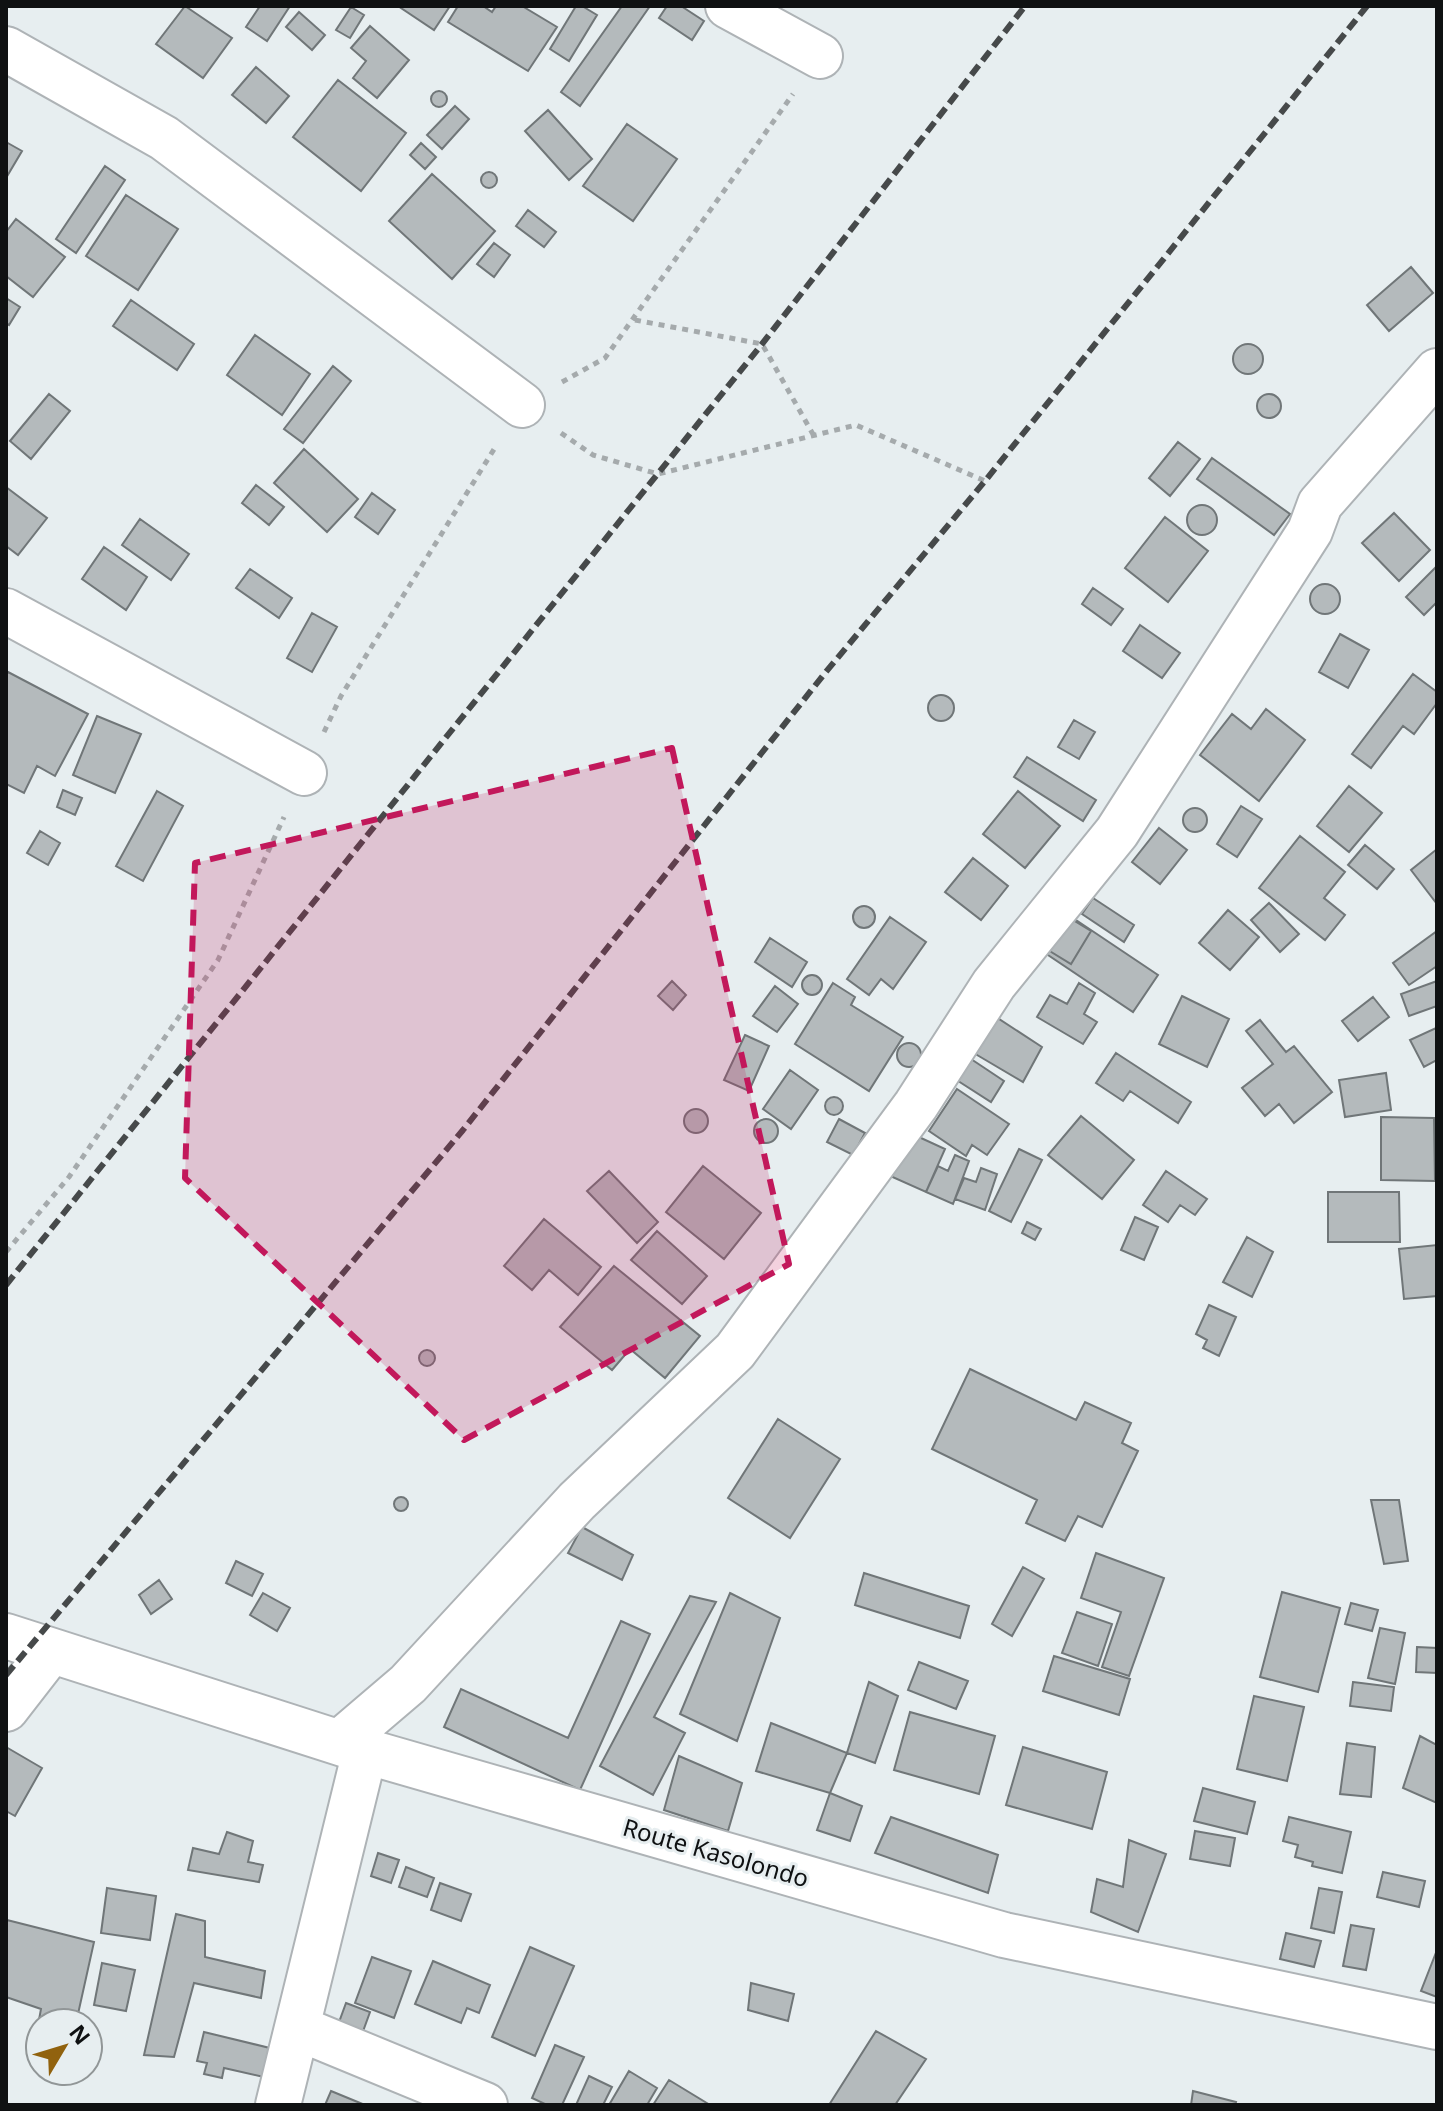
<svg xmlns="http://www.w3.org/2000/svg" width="1443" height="2111" viewBox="0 0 1443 2111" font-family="'Noto Sans',sans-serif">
<rect width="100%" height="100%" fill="#e7eef0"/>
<path fill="#b4babc" stroke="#707678" stroke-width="2" d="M185 6 232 38 203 78 156 44Z
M260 6H290L267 41 246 27Z
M398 6H450L434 30Z
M458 6H483L492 12 496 6H522L557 27 528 71 448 22Z
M576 6H582L597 15 569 61 550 49Z
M622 6H650L580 106 561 92Z
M667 6H681L704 21 692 40 659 18Z
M351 7 364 15 350 38 336 30Z
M299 12 325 35 312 50 286 27Z
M370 26 409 60 377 98 353 78 366 61 351 48Z
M256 67 289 96 266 123 232 95Z
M338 80 406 133 361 191 293 137Z
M431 99a8 8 0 1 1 16 0a8 8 0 1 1-16 0Z
M455 106 469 119 442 149 427 135Z
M548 110 592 159 569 180 525 131Z
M627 124 677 159 633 221 583 186Z
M6 142 22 151 6 178Z
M421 143 436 157 425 169 410 155Z
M105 166 125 180 76 253 56 239Z
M481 180a8 8 0 1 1 16 0a8 8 0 1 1-16 0Z
M432 174 495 231 452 279 389 221Z
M126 195 178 229 138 290 86 256Z
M528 210 556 232 544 247 516 226Z
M16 219 65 257 33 297 6 276V232Z
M494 243 510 255 494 277 477 264Z
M1411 267 1433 293 1389 331 1367 305Z
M6 298 20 307 9 325 6 323Z
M131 300 194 344 177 370 113 326Z
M255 335 310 374 282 415 227 375Z
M1233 359a15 15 0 1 1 30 0a15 15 0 1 1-30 0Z
M333 366 351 381 303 443 284 429Z
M49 394 70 411 31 459 10 441Z
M1257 406a12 12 0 1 1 24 0a12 12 0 1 1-24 0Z
M1178 442 1200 459 1170 496 1149 478Z
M304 449 358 499 327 532 274 483Z
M1212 458 1290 514 1274 535 1197 479Z
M256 485 284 507 269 525 242 503Z
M6 487 47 518 18 555 6 546Z
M372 493 395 510 378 534 355 517Z
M1187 520a15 15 0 1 1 30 0a15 15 0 1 1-30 0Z
M1394 513 1430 550 1399 581 1362 543Z
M1165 517 1208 551 1168 602 1125 568Z
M140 519 189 554 171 580 122 545Z
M104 547 147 577 126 610 82 579Z
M1437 566V602L1424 615 1406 597Z
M250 569 292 598 279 618 236 588Z
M1310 599a15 15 0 1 1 30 0a15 15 0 1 1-30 0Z
M1093 588 1123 609 1111 625 1082 604Z
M312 613 337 627 312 672 287 658Z
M1140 625 1180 653 1162 678 1123 651Z
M1340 634 1369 650 1348 688 1319 672Z
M8 672 88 714 55 776 37 766 24 793 6 784V676Z
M1413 674 1437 692V703L1414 734 1403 726 1371 768 1352 754Z
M928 708a13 13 0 1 1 26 0a13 13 0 1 1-26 0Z
M1266 709 1305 740 1259 801 1200 755 1232 714 1251 729Z
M97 716 141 734 115 793 73 775Z
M1074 720 1095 732 1079 759 1058 747Z
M1027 757 1096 800 1083 821 1014 777Z
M1349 786 1382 813 1349 852 1317 826Z
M63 790 82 798 75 815 57 807Z
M157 791 183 806 143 881 116 866Z
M1018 791 1060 826 1025 868 983 834Z
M1241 806 1262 819 1237 857 1217 844Z
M1183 820a12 12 0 1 1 24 0a12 12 0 1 1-24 0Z
M1159 828 1187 850 1160 884 1132 862Z
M40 831 60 843 48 865 27 853Z
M1300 836 1345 872 1324 898 1345 915 1325 940 1259 888Z
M1365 845 1394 869 1377 889 1348 865Z
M1437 849V904L1411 870Z
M973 858 1008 886 981 920 945 892Z
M1093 898 1134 925 1124 942 1082 914Z
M1269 903 1299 934 1280 952 1251 920Z
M853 917a11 11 0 1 1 22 0a11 11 0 1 1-22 0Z
M1228 910 1259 937 1230 970 1199 943Z
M1070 916 1158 975 1133 1012 1045 953Z
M890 917 926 942 893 989 881 979 869 995 847 979Z
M1068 917 1091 931 1071 964 1048 950Z
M1437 931V966L1409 985 1393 963Z
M770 938 807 962 792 987 755 962Z
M802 985a10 10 0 1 1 20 0a10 10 0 1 1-20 0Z
M672 981 686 995 673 1010 658 996Z
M1437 981V1006L1409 1016 1401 994Z
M833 983 855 997 851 1005 903 1037 869 1091 795 1044Z
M1079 983 1095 993 1084 1014 1097 1022 1083 1044 1037 1017 1050 995 1067 1004Z
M775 986 798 1004 777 1032 753 1016Z
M1182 996 1229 1019 1207 1067 1159 1044Z
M1373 997 1389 1017 1358 1041 1342 1021Z
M993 1015 1042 1047 1023 1082 972 1052Z
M1260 1020 1286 1052 1294 1046 1332 1092 1294 1123 1279 1104 1265 1116 1242 1088 1273 1064 1246 1031Z
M1436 1028 1437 1060 1424 1067 1410 1040Z
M745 1035 769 1046 749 1091 724 1080Z
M897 1055a12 12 0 1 1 24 0a12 12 0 1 1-24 0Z
M1116 1053 1191 1102 1178 1123 1130 1091 1123 1101 1096 1083Z
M968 1057 1004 1081 991 1102 955 1079Z
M790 1070 818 1090 791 1129 763 1109Z
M1386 1073 1391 1110 1345 1117 1339 1080Z
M957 1089 1009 1124 987 1155 972 1145 966 1156 929 1131Z
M825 1106a9 9 0 1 1 18 0a9 9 0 1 1-18 0Z
M684 1121a12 12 0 1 1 24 0a12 12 0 1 1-24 0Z
M1081 1116 1134 1160 1102 1199 1048 1155Z
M1381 1117 1434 1118 1435 1181 1381 1180Z
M839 1119 865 1133 853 1155 827 1142Z
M754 1131a12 12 0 1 1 24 0a12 12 0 1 1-24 0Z
M908 1132 945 1149 926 1192 888 1175Z
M1019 1149 1042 1160 1011 1222 989 1211Z
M955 1155 969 1161 953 1204 926 1192 938 1166 948 1171Z
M703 1166 761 1213 724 1259 666 1212Z
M981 1168 997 1174 985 1210 955 1199 964 1178 976 1182Z
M609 1171 658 1222 637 1243 587 1191Z
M1166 1171 1207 1199 1195 1215 1180 1205 1168 1222 1143 1205Z
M1328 1192H1399L1400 1242H1328Z
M1135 1217 1158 1227 1144 1260 1121 1250Z
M544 1219 601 1267 578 1295 549 1270 532 1290 504 1266Z
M1027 1222 1041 1229 1035 1240 1022 1233Z
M657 1231 707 1276 682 1304 631 1260Z
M1247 1237 1273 1252 1252 1297 1223 1282Z
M1437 1245V1296L1404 1299 1399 1249Z
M614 1266 700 1336 665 1378 630 1349 612 1370 560 1327Z
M1209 1305 1236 1317 1219 1356 1203 1348 1207 1340 1196 1334Z
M419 1358a8 8 0 1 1 16 0a8 8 0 1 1-16 0Z
M970 1369 1076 1420 1085 1402 1131 1423 1122 1443 1138 1451 1102 1527 1078 1516 1065 1541 1026 1523 1037 1500 932 1449Z
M778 1419 840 1459 790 1538 728 1498Z
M394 1504a7 7 0 1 1 14 0a7 7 0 1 1-14 0Z
M1371 1500H1399L1408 1561 1384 1564Z
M582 1527 633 1555 622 1580 568 1553Z
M1096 1553 1164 1578 1129 1676 1102 1667 1121 1612 1081 1598Z
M236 1561 263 1574 252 1596 226 1583Z
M1023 1567 1044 1579 1012 1636 992 1624Z
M864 1573 969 1606 960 1638 855 1605Z
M159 1580 172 1599 151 1614 139 1595Z
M1282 1592 1340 1608 1318 1692 1260 1677Z
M263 1593 290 1608 277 1631 250 1615Z
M730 1593 780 1618 737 1741 680 1714Z
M690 1596 716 1602 654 1717 685 1733 653 1795 600 1766Z
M1351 1603 1378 1610 1372 1631 1345 1624Z
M1077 1612 1112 1624 1098 1666 1062 1653Z
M621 1621 650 1634 580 1790 444 1727 461 1689 568 1738Z
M1380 1628 1405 1633 1395 1684 1368 1678Z
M1417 1647 1437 1648V1673L1416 1672Z
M1054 1656 1130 1679 1119 1715 1043 1691Z
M919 1662 968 1681 956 1709 908 1690Z
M869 1682 898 1696 875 1763 847 1753Z
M1353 1682 1394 1687 1391 1711 1350 1706Z
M1254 1696 1304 1707 1287 1781 1237 1769Z
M910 1712 995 1736 979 1794 894 1770Z
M771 1723 847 1753 830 1793 756 1771Z
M1420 1736 1437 1745V1803L1403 1788Z
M1347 1743 1375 1747 1371 1797 1340 1794Z
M6 1747 42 1768 15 1816 6 1811Z
M1023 1747 1107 1772 1092 1829 1006 1805Z
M679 1756 742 1783 728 1831 664 1810Z
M1203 1788 1255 1802 1247 1834 1194 1821Z
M830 1793 862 1806 850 1841 817 1830Z
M891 1817 998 1855 988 1893 875 1853Z
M1289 1817 1351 1832 1342 1873 1312 1866 1313 1862 1295 1857 1298 1845 1283 1841Z
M1195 1831 1235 1838 1230 1866 1190 1859Z
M227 1832 253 1841 248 1862 263 1865 259 1882 188 1870 193 1848 219 1854Z
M1129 1840 1166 1854 1138 1932 1091 1912 1097 1879 1123 1887Z
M378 1853 399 1860 391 1883 371 1876Z
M406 1867 434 1878 427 1897 399 1887Z
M1383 1872 1425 1881 1419 1907 1377 1897Z
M440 1883 471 1894 461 1921 431 1910Z
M107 1888 156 1896 150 1940 101 1933Z
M1319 1888 1342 1892 1334 1933 1311 1928Z
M176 1914 205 1921V1957L265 1971 261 1998 194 1983 174 2057 144 2055Z
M7 1920 94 1942 76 2023H40V2037L36 2036 41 2009 6 1997Z
M1351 1925 1374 1929 1366 1970 1343 1966Z
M1286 1933 1321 1941 1314 1967 1280 1959Z
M530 1947 574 1966 535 2056 492 2037Z
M1437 1950V1997L1421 1991Z
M372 1957 411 1971 394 2018 355 2003Z
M433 1961 490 1985 479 2013 467 2008 461 2023 415 2004Z
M102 1963 135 1970 126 2011 94 2005Z
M751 1983 794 1994 788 2021 748 2010Z
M346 2003 370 2012 362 2034 338 2025Z
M876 2031 926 2059 895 2105H829Z
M204 2032 274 2049 268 2078 224 2068 222 2078 204 2074 207 2063 197 2061Z
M555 2045 584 2057 562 2105H547L532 2098Z
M629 2071 657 2088 647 2105H609Z
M589 2076 612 2087 603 2105H576Z
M669 2080 710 2105H653Z
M331 2091 365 2105H325Z
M1193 2091 1236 2102 1235 2105H1191Z"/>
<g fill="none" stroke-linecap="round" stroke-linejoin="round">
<g stroke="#aeb3b6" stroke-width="48">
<path id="street" d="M728 6 820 56
M6 49 164 138 522 405
M6 611 304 773
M6 1636 365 1751 1004 1935 1437 2027
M6 1709 51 1651
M340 1742 408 1684 577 1501 735 1351 916 1105 994 984 1117 832 1310 531 1320 504 1437 371
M298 2028 485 2105
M278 2105 365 1751"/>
</g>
<path stroke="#a5aaac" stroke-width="5" stroke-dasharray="6 6" stroke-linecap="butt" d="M635 320 762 344 814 436
M562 382 605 358 793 94
M561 433 593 455 658 474 856 425 985 481
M324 732 341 696 496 446
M6 1252 69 1177 218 960 284 817"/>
<use href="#street" stroke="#fff" stroke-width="44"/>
<path stroke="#46494a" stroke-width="6" stroke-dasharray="12 6" stroke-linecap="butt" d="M6 1285 762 344 1025 6
M6 1675 463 1130 825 673 985 481 1367 6"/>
</g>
<path fill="#c2185b" fill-opacity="0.2" stroke="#c2185b" stroke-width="6" stroke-dasharray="16 10" stroke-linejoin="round" d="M672 748 789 1264 464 1440 185 1178 195 863Z"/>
<g text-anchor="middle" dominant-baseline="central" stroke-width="6" stroke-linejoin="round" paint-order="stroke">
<g font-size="24" fill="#0f1112" stroke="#e7eef0">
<text transform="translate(716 1852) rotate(16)">Route Kasolondo</text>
</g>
</g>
<rect width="1443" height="2111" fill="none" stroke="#0f1112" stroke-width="16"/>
<g transform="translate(64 2047) rotate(52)"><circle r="38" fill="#e7eef0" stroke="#919697" stroke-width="2"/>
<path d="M0-6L14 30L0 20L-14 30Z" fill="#91620e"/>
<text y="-12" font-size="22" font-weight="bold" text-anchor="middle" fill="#0f1112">N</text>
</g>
</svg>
